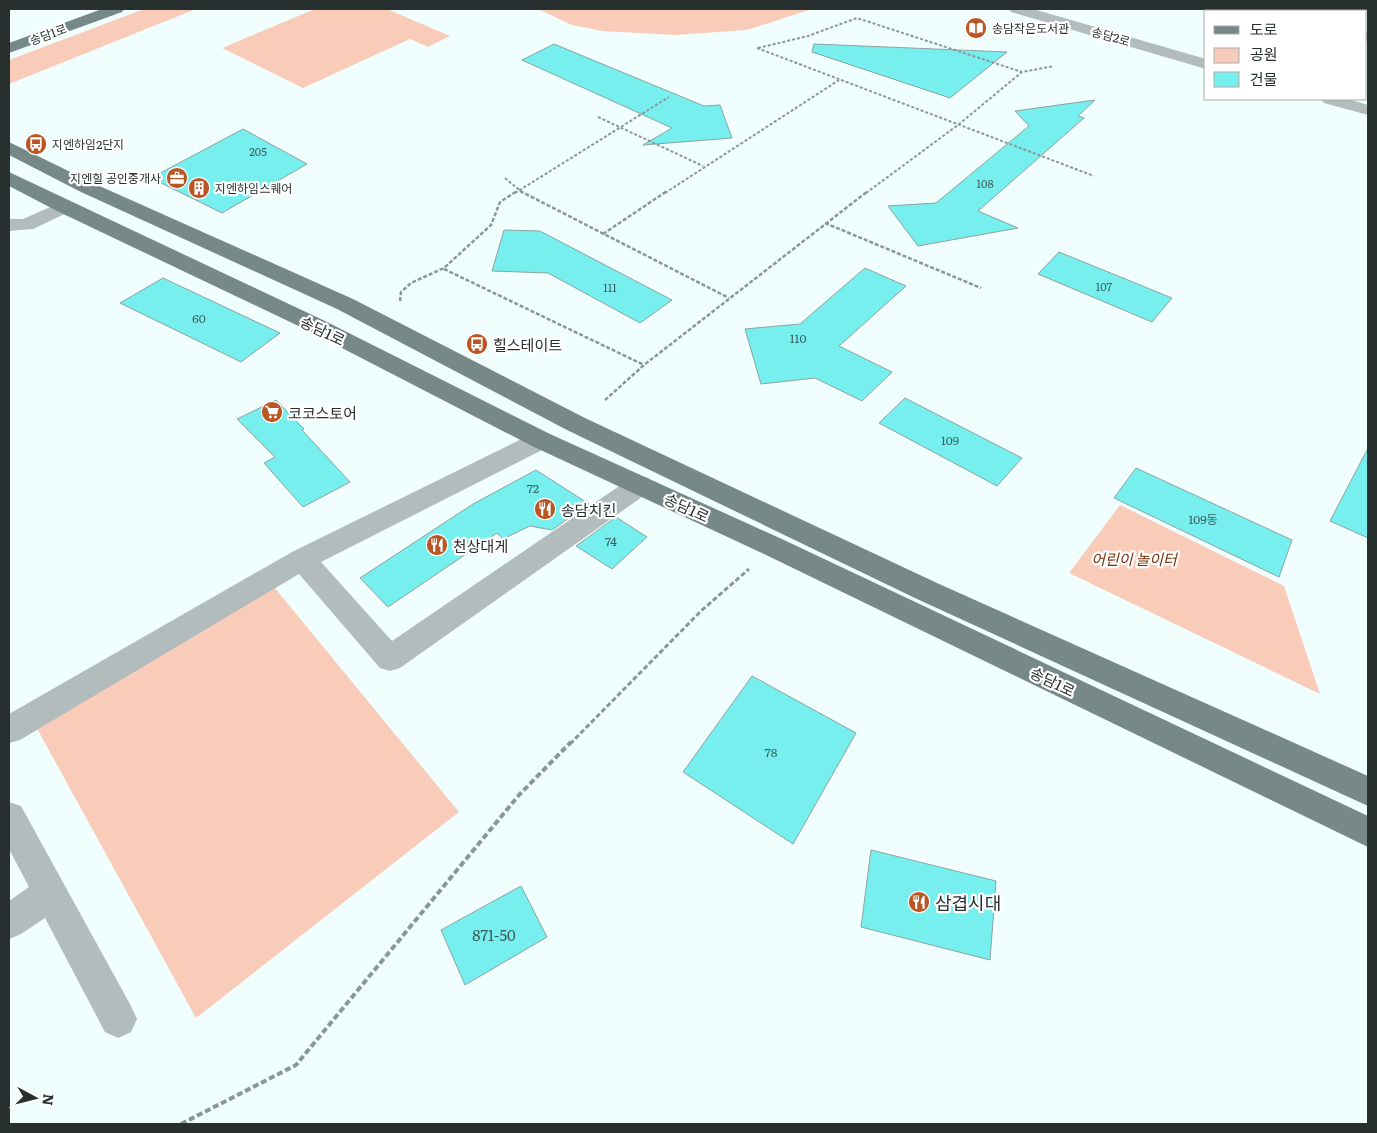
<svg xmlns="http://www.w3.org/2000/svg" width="1377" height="1133" viewBox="0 0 1377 1133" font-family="Literata,'Noto Sans KR',serif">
<rect width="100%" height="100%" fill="#f0fefe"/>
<path fill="#f9ccb9" d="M144 9H196L9 84V60Z
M315 9H387L450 36 428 47 410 39 303 88 222 48Z
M538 9H812L747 30 675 35 602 31 572 25Z
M1120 505 1284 586 1320 694 1069 573Z
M274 587 459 812 196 1018 34 723Z"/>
<path fill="#77efef" stroke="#8da3a2" d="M554 44 704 106 720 105 732 138 643 145 672 128 522 60Z
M814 44 1007 52 950 98 812 52Z
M1095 100 1078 116 1084 118 978 211 1018 228 918 246 888 206 936 203 1029 126 1015 111Z
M243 129 307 164 222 213 151 178Z
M504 230 540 231 672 300 640 323 548 273 492 271Z
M1059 252 1172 298 1152 322 1038 274Z
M865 268 906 286 839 346 892 372 862 401 815 378 761 384 745 329 800 324Z
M163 278 280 333 241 362 120 303Z
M905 398 1022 458 997 486 879 423Z
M276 400 304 429 302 430 350 482 303 507 264 463 275 457 237 419Z
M1368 448V538L1330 521Z
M1136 468 1292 540 1279 577 1114 498Z
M536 470 589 504 552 530 530 526 503 539 497 533 388 607 360 578 473 504Z
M616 517 647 537 612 569 576 546Z
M752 676 856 733 793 844 683 772Z
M871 850 996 881 990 960 861 927Z
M521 886 547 937 465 985 441 930Z"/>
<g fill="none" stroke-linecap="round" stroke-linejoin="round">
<path stroke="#8b9796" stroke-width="2" stroke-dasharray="3 2" stroke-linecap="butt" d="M757 48 1094 176
M758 48 808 36 857 18 1022 72
M598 117 703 166
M505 178 523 193
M515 193 669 97
M665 193 839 80
M866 193 958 125 1022 72 1054 66"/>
<path stroke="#8b9796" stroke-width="2.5" stroke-dasharray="4 2" stroke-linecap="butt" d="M520 191 729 298
M825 223 981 288
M603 234 667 191
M444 269 644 365
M400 301 401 292 411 283 444 268 491 225 500 202 517 191
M605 400 644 365 868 191"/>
<path stroke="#8b9796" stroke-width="3" stroke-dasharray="5 2.5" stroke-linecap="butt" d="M570 744 701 611 749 569"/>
<path stroke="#8b9796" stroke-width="4" stroke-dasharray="6 3" stroke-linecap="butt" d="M181 1124 296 1065 519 795 571 742"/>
<path fill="#b2bcbc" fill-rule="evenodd" d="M1009 9H1033L1206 59V69L1011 12Z
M1258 9H1281L1283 11H1260Z
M1366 31 1368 32V42L1366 41Z
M1321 99H1348L1368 105V115L1324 103Z
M64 201 71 203 74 207 71 211 33 229 9 231V219H23Z
M541 431 550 434 553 440 550 446 321 562 392 641 631 478 640 476 649 478 653 485 649 492 400 668 390 671 380 668 299 574 20 740 9 743V714L292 552 532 434Z
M9 802 21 806 131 1006 137 1019 131 1032 118 1038 105 1032 45 918 21 934 9 939V901L29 887 9 849Z"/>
<path fill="#768888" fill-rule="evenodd" d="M102 9H124L122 12 9 53V43Z
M9 142 95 184 353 299 585 418 937 583 1368 776V806L917 599 567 430 337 309 81 192 9 155Z
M9 172 325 321 550 434 784 540 1368 816V847L764 554 532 446 309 331 57 211 9 186Z"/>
</g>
<defs>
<g id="library-disc" transform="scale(1.125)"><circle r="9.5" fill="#ba5524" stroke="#fff"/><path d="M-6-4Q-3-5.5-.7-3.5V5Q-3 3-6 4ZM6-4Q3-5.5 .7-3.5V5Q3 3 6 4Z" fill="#fff"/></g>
<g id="bus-disc" transform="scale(1.125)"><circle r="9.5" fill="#ba5524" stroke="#fff"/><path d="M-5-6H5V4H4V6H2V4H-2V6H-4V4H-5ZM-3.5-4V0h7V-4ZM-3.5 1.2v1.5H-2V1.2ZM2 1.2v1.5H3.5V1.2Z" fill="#fff"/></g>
<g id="office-disc" transform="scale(1.125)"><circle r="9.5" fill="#ba5524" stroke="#fff"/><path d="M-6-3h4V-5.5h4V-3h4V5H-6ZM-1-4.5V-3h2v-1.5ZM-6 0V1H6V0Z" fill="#fff"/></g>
<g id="building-disc" transform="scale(1.125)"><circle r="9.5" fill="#ba5524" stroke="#fff"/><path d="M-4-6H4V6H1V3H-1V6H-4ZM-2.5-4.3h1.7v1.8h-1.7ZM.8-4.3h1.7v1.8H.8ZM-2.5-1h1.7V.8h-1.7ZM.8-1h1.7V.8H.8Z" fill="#fff"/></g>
<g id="supermarket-disc" transform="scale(1.125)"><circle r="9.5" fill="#ba5524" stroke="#fff"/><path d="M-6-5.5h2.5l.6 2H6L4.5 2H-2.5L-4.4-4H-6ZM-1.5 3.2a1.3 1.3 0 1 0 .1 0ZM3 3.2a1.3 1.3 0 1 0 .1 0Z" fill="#fff"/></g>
<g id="restaurant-disc" transform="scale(1.125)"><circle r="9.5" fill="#ba5524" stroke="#fff"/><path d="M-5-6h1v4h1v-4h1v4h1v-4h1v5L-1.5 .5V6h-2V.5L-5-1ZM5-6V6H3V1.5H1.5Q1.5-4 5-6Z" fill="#fff"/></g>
</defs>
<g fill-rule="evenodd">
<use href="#library-disc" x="976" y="28"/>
<use href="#bus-disc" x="36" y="144"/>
<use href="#office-disc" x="177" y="178"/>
<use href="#building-disc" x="199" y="188"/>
<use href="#bus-disc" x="477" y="344"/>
<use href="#supermarket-disc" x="272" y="412"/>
<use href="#restaurant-disc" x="545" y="509"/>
<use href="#restaurant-disc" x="437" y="545"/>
<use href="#restaurant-disc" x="919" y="902"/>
</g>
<g text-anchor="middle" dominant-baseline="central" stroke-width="4.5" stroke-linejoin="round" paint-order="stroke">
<g font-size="11" fill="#3b605f">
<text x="258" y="151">205</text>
<text x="985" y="183">108</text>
<text x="1104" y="286">107</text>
<text x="610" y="287">111</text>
</g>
<g font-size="12" fill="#27302f" stroke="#fff" text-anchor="start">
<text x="992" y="28">송담작은도서관</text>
<text x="52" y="144">지엔하임2단지</text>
<text x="161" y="178" text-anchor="end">지엔힐 공인중개사</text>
<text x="215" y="188">지엔하임스퀘어</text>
</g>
<g font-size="12" fill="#27302f" stroke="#fff">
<text transform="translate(48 34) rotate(-20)">송담1로</text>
<text transform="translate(1111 36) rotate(16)">송담2로</text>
</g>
<g font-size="12" fill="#3b605f">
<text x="199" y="318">60</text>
<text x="798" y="338">110</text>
<text x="950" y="440">109</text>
<text x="533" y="488">72</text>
<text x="1203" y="519">109동</text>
<text x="611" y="541">74</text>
<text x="771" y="752">78</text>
</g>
<g font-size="15" fill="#27302f" stroke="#fff">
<text transform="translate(323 330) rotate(26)">송담1로</text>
<text transform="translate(687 507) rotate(25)">송담1로</text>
<text transform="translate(1053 681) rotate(26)">송담1로</text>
</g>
<g font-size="15" fill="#27302f" stroke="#fff" text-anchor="start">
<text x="493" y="344">힐스테이트</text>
<text x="288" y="412">코코스토어</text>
<text x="561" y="509">송담치킨</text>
<text x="453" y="545">천상대게</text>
</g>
<g font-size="15" font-style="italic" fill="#7a320d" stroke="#fff">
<text x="1134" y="558">어린이 놀이터</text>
</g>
<g font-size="15" fill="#3b605f">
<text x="494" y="934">871-50</text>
</g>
<g font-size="18" fill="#27302f" stroke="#fff" text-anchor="start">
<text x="935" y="902">삼겹시대</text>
</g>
</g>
<rect width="1377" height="1133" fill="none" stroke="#27302f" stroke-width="20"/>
<rect x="1204" y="10" width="162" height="90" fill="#ffffff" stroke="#a9acac"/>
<rect x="1214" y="26" width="25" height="8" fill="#768888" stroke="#a9acac"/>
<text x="1250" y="35" font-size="15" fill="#27302f">도로</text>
<rect x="1214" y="48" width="25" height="15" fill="#f9ccb9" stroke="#a9acac"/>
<text x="1250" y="60" font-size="15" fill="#27302f">공원</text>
<rect x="1214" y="72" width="25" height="15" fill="#77efef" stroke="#a9acac"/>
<text x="1250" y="85" font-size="15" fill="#27302f">건물</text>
<g transform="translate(35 1098) rotate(97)" stroke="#ffffff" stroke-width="4" paint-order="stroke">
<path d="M0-4L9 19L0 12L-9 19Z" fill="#27302f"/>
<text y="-8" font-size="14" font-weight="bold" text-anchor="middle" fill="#27302f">N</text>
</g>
</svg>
